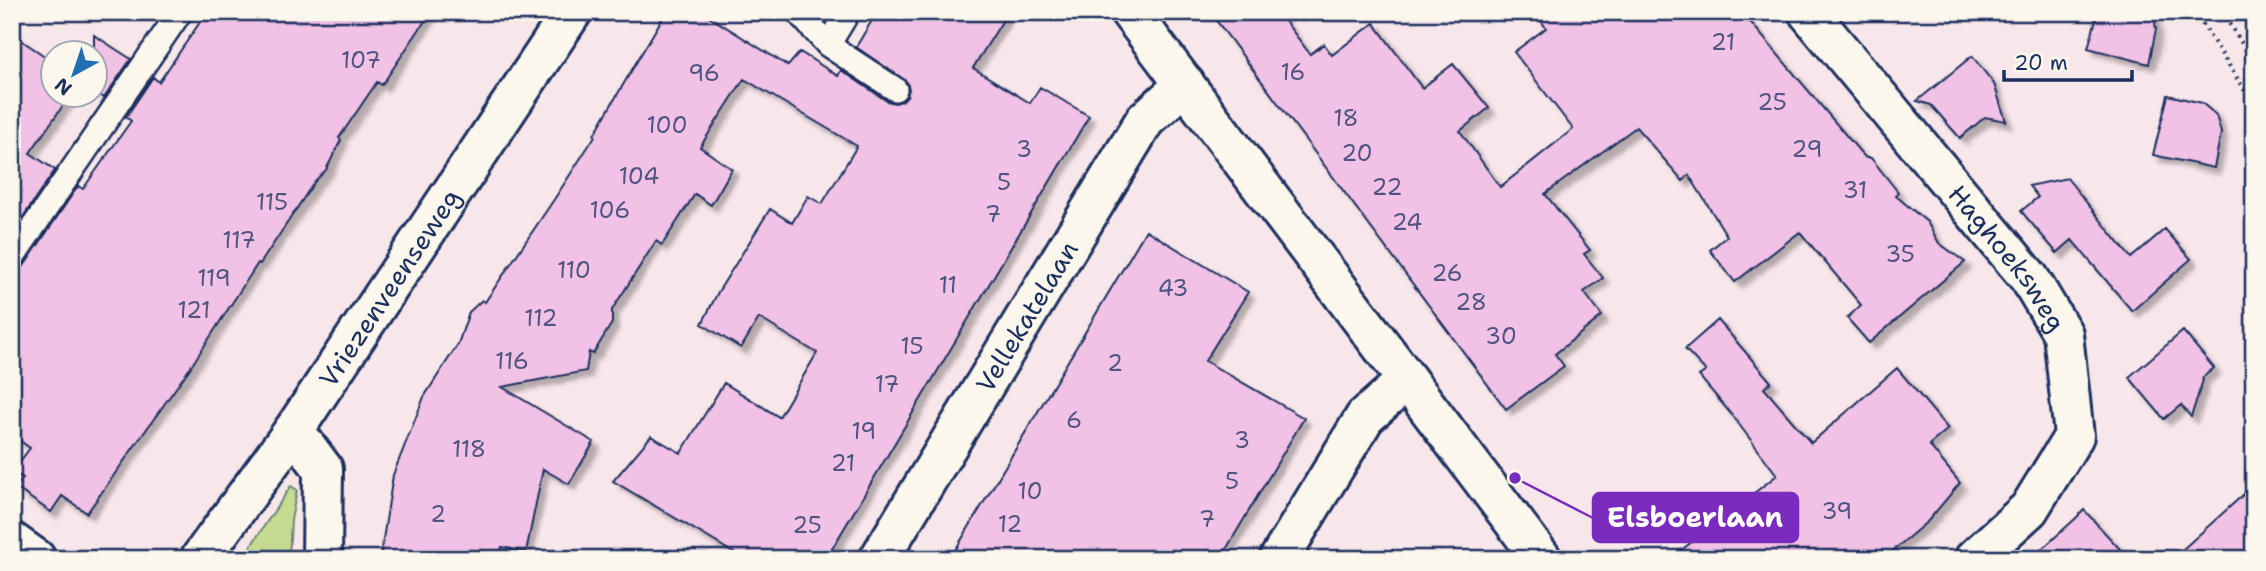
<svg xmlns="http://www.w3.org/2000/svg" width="2266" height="571" viewBox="0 0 2266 571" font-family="'Shantell Sans',sans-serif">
<defs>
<filter id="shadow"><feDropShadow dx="6" dy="6" stdDeviation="2" flood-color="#0004"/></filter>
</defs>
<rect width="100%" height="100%" fill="#f8e7ea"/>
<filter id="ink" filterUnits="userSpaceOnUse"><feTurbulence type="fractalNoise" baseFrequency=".0143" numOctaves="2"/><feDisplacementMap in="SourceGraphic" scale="14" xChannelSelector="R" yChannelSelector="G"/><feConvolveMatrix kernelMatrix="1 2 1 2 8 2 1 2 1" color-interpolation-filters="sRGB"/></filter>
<g filter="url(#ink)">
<path fill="#c4db91" stroke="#708578" stroke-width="2" d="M291 486 297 490 291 520 289 559H242Z"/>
<path fill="#f1c2e5" stroke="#1b2f5e" stroke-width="2" filter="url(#shadow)" d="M207 12H431L382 85 377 82 339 138 341 140 326 170 315 181 260 264 258 263 190 368 87 513 62 496 51 512 16 488 23 478 12 472 30 448 12 435V272L24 266 78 186 83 189 131 121 126 117 153 77 159 82Z
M666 12H702L788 66 800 52 838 76 841 70 887 101 895 103 902 101 907 96 909 89 907 82 856 47 877 12H1008L973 68 1030 103 1040 87 1089 116 826 559H744L613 481 651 436 681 453 724 383 779 417 817 353 759 318 741 348 702 324 718 292 770 209 792 223 808 196 822 204 857 146 744 79 700 147 732 169 711 205 695 194 662 245 656 241 612 310V323L593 354 589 352 586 371 502 387 594 442 569 484 543 469 526 552 502 547 498 559H380L393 475 424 397 458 344 469 312 482 300 485 302 555 198 595 136 594 135 610 107Z
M1210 12H1278L1310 54 1324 44 1332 55 1374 23 1422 88 1453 64 1489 108 1460 131 1500 187 1573 129 1514 52 1546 28 1535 12H1742L1861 153 1866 158H1871L1898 192 1896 196 1927 222 1939 243 1965 262 1869 343 1847 318 1861 305 1800 232 1735 282 1710 250 1727 236 1689 175 1683 181 1636 127 1545 194 1590 250 1584 254 1603 278 1584 292 1602 316 1555 354 1564 366 1506 409Z
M2098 12H2153L2156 29 2149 64 2088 48Z
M12 34 52 61V94H71L30 153 55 170 12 233Z
M94 35 131 59 104 98 94 91Z
M1972 56 1994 84 2006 121 1985 117 1960 138 1931 105 1917 101Z
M2168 95 2202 103 2216 115 2221 133 2214 168 2153 155Z
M2067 178 2131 258 2165 229 2191 259 2132 311 2072 240 2057 253 2021 211 2038 197 2029 186Z
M1146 230 1248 292 1205 361 1304 418 1228 546 1221 559H950Z
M1718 320 1771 382 1764 388 1811 443 1897 368 1948 429 1929 445 1960 483 1928 521 1883 559H1670L1777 475 1732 415 1699 376 1706 371 1685 349Z
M2183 331 2214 368 2202 378 2203 380 2191 417 2181 405 2164 419 2129 377Z
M2254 485V559H2172Z
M2084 510 2129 559H2031L2075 519Z"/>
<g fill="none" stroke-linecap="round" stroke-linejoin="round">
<g stroke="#1b2f5e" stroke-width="28">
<path id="lane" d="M798 12 828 45 895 89
M828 45 848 12
M12 258 180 12"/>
</g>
<g stroke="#1b2f5e" stroke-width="44">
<g id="street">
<path d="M1130 12 1542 559"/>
<path id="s1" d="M1808 12 2030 279 2063 334 2074 436 2029 509 1974 559"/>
<path d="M294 430 323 469 322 559"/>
<path d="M12 542 36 559"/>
<path id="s2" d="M200 559 294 430 572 12"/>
<path id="s3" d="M879 559 1145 120 1185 84"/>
<path d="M1279 559 1365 417 1407 380"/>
</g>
</g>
<path stroke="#1b2f5e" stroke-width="4.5" stroke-dasharray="2 5" stroke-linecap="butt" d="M2195 12 2254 105
M2222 12 2254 62"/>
<use href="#lane" stroke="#fbf7ec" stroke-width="23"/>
<use href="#street" stroke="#fbf7ec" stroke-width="38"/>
</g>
</g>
<g text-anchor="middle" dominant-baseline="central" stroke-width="5" stroke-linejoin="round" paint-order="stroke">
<g font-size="23" fill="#505480">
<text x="1723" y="42">21</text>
<text x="361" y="60">107</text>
<text x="1293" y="72">16</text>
<text x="704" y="73">96</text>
<text x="1772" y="102">25</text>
<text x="1346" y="118">18</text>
<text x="667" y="125">100</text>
<text x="1024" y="149">3</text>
<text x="1807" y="149">29</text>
<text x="1357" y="153">20</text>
<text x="639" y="176">104</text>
<text x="1004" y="182">5</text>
<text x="1387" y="187">22</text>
<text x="1855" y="190">31</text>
<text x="272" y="202">115</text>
<text x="610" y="210">106</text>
<text x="993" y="214">7</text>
<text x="1407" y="222">24</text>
<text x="239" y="240">117</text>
<text x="1900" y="254">35</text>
<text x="574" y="270">110</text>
<text x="1447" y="273">26</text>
<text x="214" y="278">119</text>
<text x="948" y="285">11</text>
<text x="1173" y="288">43</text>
<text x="1471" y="302">28</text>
<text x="194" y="310">121</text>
<text x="541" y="318">112</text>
<text x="1501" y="336">30</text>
<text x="912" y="346">15</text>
<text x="512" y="361">116</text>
<text x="1115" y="363">2</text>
<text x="887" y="384">17</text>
<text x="1074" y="420">6</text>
<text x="864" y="431">19</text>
<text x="1242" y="440">3</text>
<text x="469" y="449">118</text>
<text x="843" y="463">21</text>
<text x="1232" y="481">5</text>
<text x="1030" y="491">10</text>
<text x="1837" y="511">39</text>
<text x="438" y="514">2</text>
<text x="1207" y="519">7</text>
<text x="1010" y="524">12</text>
<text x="807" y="525">25</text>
</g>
<g font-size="26" fill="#1b2f5e" stroke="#fbf7ec">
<text stroke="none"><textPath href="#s1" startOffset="317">Haghoeksweg</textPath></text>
<text stroke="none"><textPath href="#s2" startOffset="331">Vriezenveenseweg</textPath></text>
<text stroke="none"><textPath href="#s3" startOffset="284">Vellekatelaan</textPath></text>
</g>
</g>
<path fill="none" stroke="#7b2cbf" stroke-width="2.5" d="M1515 478L1593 518"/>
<circle fill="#7b2cbf" stroke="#fbf7ec" stroke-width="2.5" cx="1515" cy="478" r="7"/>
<rect fill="#7b2cbf" stroke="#7b2cbf" stroke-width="2.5" x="1593" y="493" width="205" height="49" rx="7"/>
<g font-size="28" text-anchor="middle" font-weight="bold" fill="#fff">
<text x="1695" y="527">Elsboerlaan</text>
</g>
<rect width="2266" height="571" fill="none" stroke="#fbf7ec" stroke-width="42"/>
<rect x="21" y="21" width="2224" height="529" fill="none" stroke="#1b2f5e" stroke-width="2.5" filter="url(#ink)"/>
<g transform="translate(74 74) rotate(220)"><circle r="33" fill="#fbf7ec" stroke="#a1a7b3" stroke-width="2"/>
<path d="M0-5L12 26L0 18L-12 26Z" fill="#1f6fb2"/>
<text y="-10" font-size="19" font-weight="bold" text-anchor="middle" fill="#1b2f5e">N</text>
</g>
<path d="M2004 70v10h128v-10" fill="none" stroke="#1b2f5e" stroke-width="3.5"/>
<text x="2014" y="70" font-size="21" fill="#1b2f5e" stroke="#fbf7ec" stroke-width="5" paint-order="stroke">20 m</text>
</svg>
